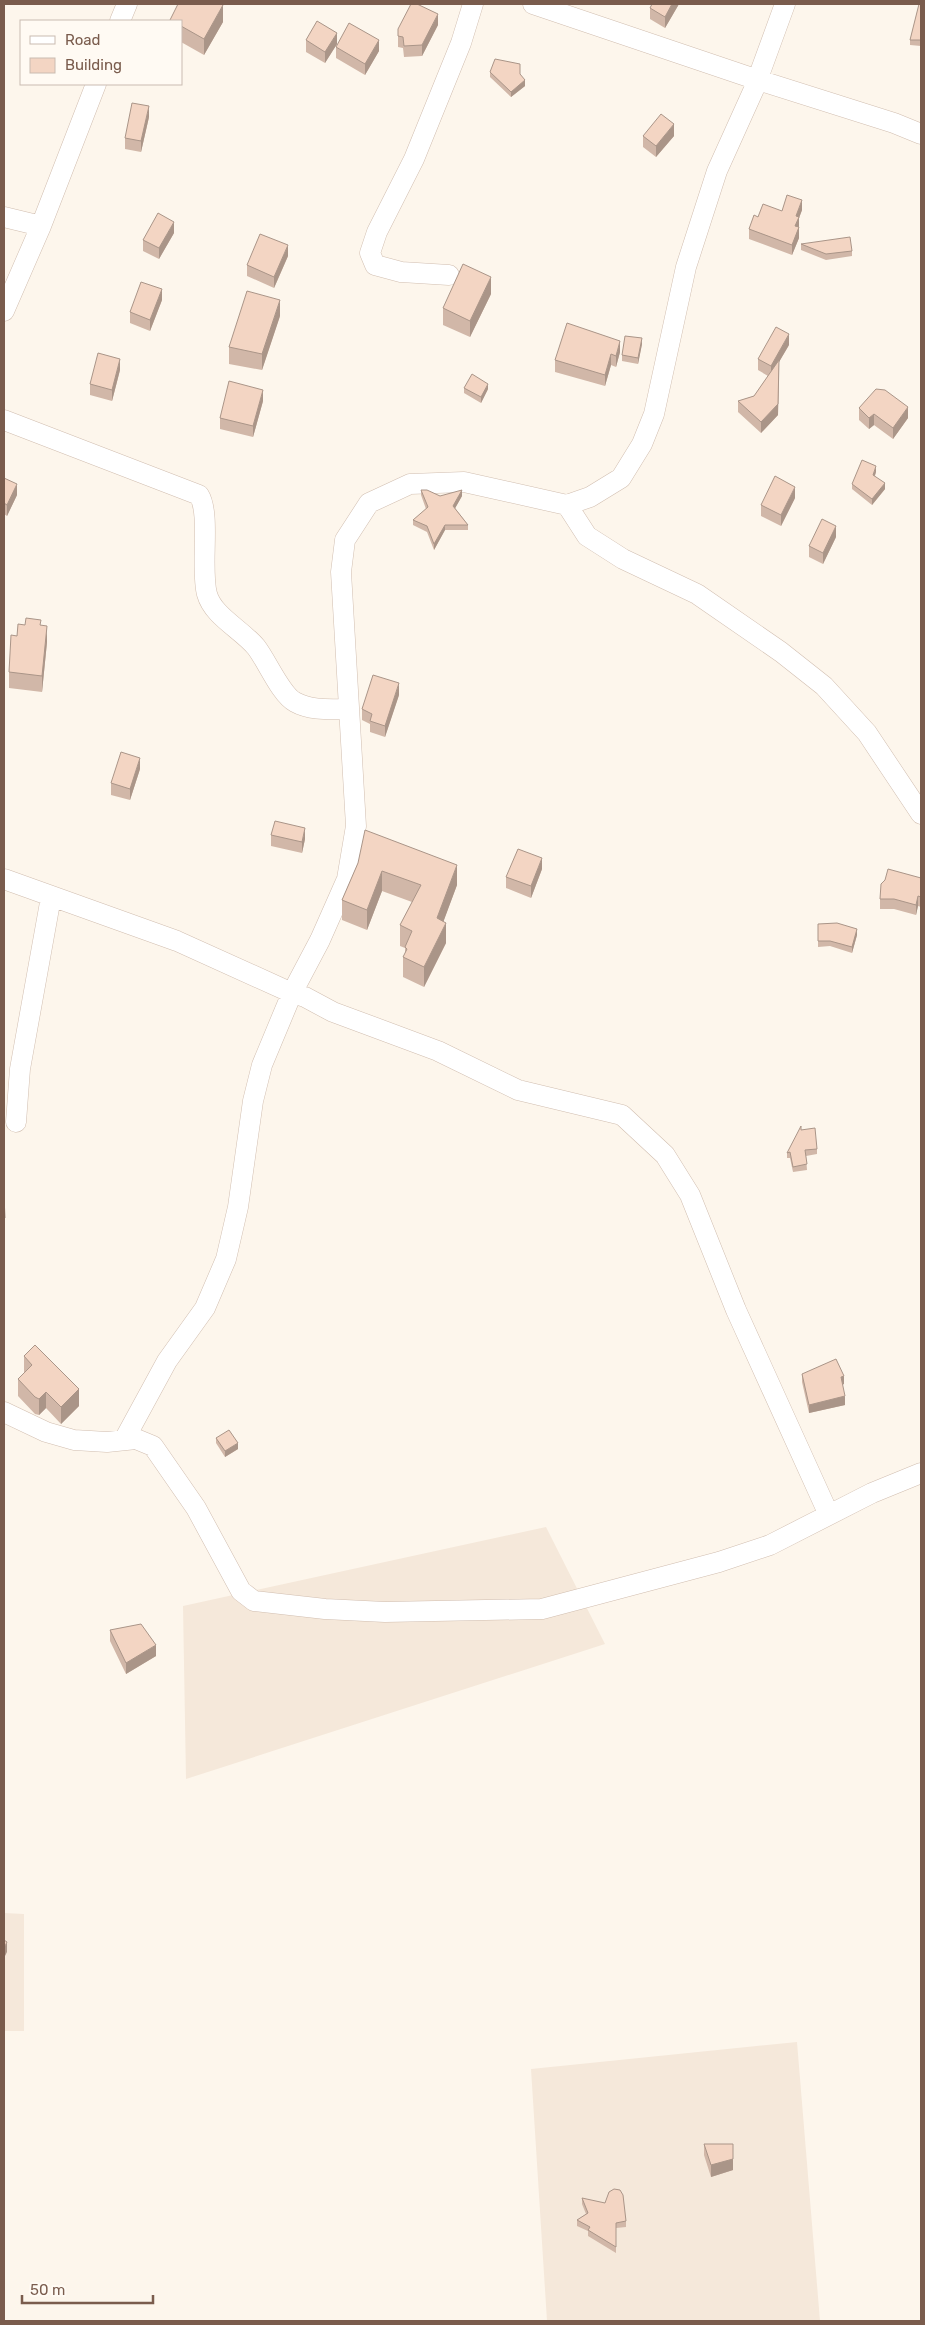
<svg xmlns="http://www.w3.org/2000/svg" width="925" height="2325" viewBox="0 0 925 2325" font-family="Rubik,sans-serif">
<rect width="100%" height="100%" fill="#fdf6ec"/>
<path fill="#f5e8da" d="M546 1527 605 1644 186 1779 183 1606Z
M4 1913 24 1914V2031H4Z
M797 2042 820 2321H547L531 2069Z"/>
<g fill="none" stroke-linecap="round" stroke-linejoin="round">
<g stroke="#d1beb0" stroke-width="21">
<path id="minor" d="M533 4 758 80 894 123 921 134
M120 21 127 4
M4 217 41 226
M449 275 401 272 375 265 370 253 377 232 414 159 461 43 473 4
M4 311 41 226 96 84
M4 420 199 495C211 514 200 568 207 594 213 616 241 629 256 647 267 661 281 695 295 702 311 711 331 709 348 709
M567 505 587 536 623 559 697 594 781 652 824 686 867 733 921 814
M4 879 177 941 292 993 305 997 333 1012 438 1051 518 1090 622 1115 665 1155 690 1195 736 1310 829 1515
M16 1122 20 1069 51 897
M4 1412 46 1432 74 1440 107 1442 136 1439 153 1446 196 1508 241 1591 254 1601 325 1609 385 1612 542 1609 719 1562 770 1545 872 1493 921 1473
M124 1440 167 1361 205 1308 226 1259 238 1207 253 1101 262 1065 292 993 320 940 347 879 356 826 341 572 345 540 369 503 410 484 464 482 567 505 590 497 621 478 642 444 654 414 686 267 717 171 754 89 785 4"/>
</g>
<use href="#minor" stroke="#fff" stroke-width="20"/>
</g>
<path fill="#d1b7a8" d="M679 4 665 28 650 19V8Z
M921 5V46L910 45V40Z
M170 20 223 22 204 55 181 42V21H170Z
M438 25 422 56 404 57 403 48 398 47V29Z
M306 40 337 44 325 63 306 52Z
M336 47 379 51 365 75 336 58Z
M490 72 520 74 525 86 511 97 490 77Z
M149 117 141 152 125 149V138Z
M643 136H674L656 157 643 147Z
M802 210 799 218V238L792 255 749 239V229L758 217 782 211Z
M174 233 159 259 143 251V240Z
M801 244 852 251V256L826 260 801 250Z
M288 256 274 288 247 276V265Z
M491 294 470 337 443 325V308Z
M162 300 150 331 130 323V312Z
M280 316 262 370 229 364V347Z
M642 344 638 364 622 361V355Z
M789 345 779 362 778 415 761 433 738 412V401L754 396 768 376 758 370V359Z
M620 352 616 367 611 365 605 386 555 372V360Z
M120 370 112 401 90 395V384Z
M464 388 488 389 481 403 464 393Z
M263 401 253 437 220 429V418Z
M859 408 908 418 893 439 874 425 869 429 859 420Z
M876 472 875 476 885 489 872 505 852 489V484Z
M4 478 17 495 7 516 4 514Z
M421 490 440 496H462L455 508 468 525V530H445L434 550 427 532 413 525V520L426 509 421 495Z
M795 498 781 526 761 516V505Z
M836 537 823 564 809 557V546Z
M25 625H41L47 642 42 692 9 688V672L17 636Z
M399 695 385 737 370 732V724L362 720V709Z
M140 769 130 800 111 795V783Z
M271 835 305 839 302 853 271 846Z
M358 863 457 885 443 922 446 943 424 987 403 977V957L405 954V948L400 946V925L412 902 382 891 367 930 342 920V900Z
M542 869 531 898 506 888V877Z
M921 878V907L918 906 916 915 894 909H880V899Z
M818 924 857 935 852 953 830 946 818 947Z
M801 1130 817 1149V1154L806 1156 807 1170 793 1172 790 1158H787V1153Z
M4 1197 5 1218V1228H4Z
M24 1356 79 1406 61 1424 46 1408 39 1415 35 1414 18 1396V1379L24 1373Z
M802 1374 844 1384 842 1385 845 1405 809 1413 802 1382Z
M216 1438 238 1449 225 1457 216 1443Z
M110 1630 156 1656 126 1674 110 1641Z
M704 2144 733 2170 711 2177 704 2155Z
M582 2198 626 2221V2227L616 2228V2253L588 2236V2231L577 2226V2220L586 2214 582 2204Z"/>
<path fill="#aa9588" d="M672 4H679L665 28V17Z
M223 5V22L204 55V39Z
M438 14V25L422 56V45Z
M337 33V44L325 63V52Z
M379 40V51L365 75V64Z
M525 80V86L511 97V92Z
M149 106V117L141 152V141Z
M674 124V136L656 157V146Z
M802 200V210L799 218V238L792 255V245L796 216Z
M174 222V233L159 259V248Z
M288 245V256L274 288V277Z
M491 277V294L470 337V321Z
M162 289V300L150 331V320Z
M280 300V316L262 370V354Z
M789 334V345L779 362 778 415 761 433V422L771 378V366Z
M642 338V344L638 364V358Z
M620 341V352L616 367V356Z
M611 354V365L605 386V375Z
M120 359V370L112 401V390Z
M488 384V389L481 403V397Z
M263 390V401L253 437V426Z
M908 407V418L893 439V428Z
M874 414V425L869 429V418Z
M876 466V472L873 480V475Z
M885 483V489L872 505V499Z
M17 484V495L7 516V505Z
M795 487V498L781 526V515Z
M462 490V496L453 512V506Z
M445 525V530L434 550V544Z
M836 526V537L823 564V553Z
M47 626V642L42 692V676Z
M399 683V695L385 737V726Z
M140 758V769L130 800V789Z
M305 828V839L302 853V842Z
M542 858V869L531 898V886Z
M457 865V885L437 939V918Z
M382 871V891L367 930V910Z
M918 896V906L916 915V905Z
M446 923V943L424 987V967Z
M857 929V935L852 953V947Z
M844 1376V1384L841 1385V1377Z
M79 1389V1406L61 1424V1407Z
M46 1392V1408L39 1415V1399Z
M845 1396V1405L809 1413V1405Z
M238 1443V1449L225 1457V1451Z
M156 1645V1656L126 1674V1663Z
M7 1942V1952L4 1958V1948Z
M733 2144V2170L711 2177V2165Z"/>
<path fill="#f3d5c3" stroke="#aa9588" d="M178 4H221L223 5 204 39 181 26V21H173L170 20Z
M411 4H417L438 14 422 45 404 46 403 37 398 36V29Z
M652 4H672L665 17 650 8Z
M919 4 921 5V40H910Z
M317 21 337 33 325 52 306 40Z
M349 23 379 40 365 64 336 47Z
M495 59 520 64V74L525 80 511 92 490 72Z
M132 103 149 106 141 141 125 138Z
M661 114 674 124 656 146 643 136Z
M787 195 802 200 796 216 799 217 795 226 799 227 792 245 749 229 754 215 758 217 763 204 782 211Z
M158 213 174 222 159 248 143 240Z
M260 234 288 245 274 277 247 265Z
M850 237 852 251 826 254 801 244Z
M463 264 491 277 470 321 443 308Z
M141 282 162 289 150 320 130 312Z
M247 291 280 300 262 354 229 347Z
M567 323 620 341 616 356 611 354 605 375 555 360Z
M776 327 789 334 771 366 758 359Z
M625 336 642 338 638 358 622 355Z
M98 353 120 359 112 390 90 384Z
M779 360 778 404 761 422 738 401 754 396Z
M472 374 488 384 481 397 464 388Z
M229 381 263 390 253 426 220 418Z
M876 389 885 390 908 407 893 428 874 414 869 418 859 408Z
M862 460 876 466 873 475 885 483 872 499 852 484Z
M775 476 795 487 781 515 761 505Z
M4 478 17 484 7 505 4 503Z
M421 490H427L440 496 462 490 453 506 468 525H445L434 544 427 526 413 520 428 507Z
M822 519 836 526 823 553 809 546Z
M26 618 41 620 40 625 47 626 42 676 9 672 11 635 17 636 18 624 25 625Z
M373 675 399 683 385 726 370 721 372 714 362 709Z
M121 752 140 758 130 789 111 783Z
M275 821 305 828 302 842 271 835Z
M365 830 457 865 437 918 446 923 424 967 403 957 407 949 405 947 412 931 400 925 421 885 382 871 367 910 342 900 358 863Z
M518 849 542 858 531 886 506 877Z
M888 869 921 878V897L918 896 916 905 894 899H880L881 884 885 880Z
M837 923 857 929 852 947 830 941H818V924Z
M801 1126V1130L815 1128 817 1149 805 1150 807 1164 793 1167 790 1152 787 1153Z
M4 1197 5 1218H4Z
M35 1345 79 1389 61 1407 46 1392 39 1399 35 1397 18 1379 32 1365 24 1356Z
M836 1359 844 1376 841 1377 845 1396 809 1405 802 1374Z
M229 1430 238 1443 225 1451 216 1438Z
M141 1624 156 1645 126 1663 110 1630Z
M4 1940 7 1942 4 1948Z
M704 2144H733V2159L711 2165Z
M614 2189 620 2190 623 2195 626 2221 616 2223V2247L588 2230 590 2227 577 2220 588 2213 582 2198 605 2203 609 2192Z"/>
<rect width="925" height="2325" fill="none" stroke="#7a5c4d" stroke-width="10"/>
<rect x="20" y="20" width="162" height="65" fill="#fffaf3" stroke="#cabbb1"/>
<rect x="30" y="36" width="25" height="8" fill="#ffffff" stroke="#cabbb1"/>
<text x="65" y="45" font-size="15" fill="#7a5c4d">Road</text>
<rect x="30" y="58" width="25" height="15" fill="#f3d5c3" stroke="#cabbb1"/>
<text x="65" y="70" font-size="15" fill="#7a5c4d">Building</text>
<path d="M22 2295v8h131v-8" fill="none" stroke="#7a5c4d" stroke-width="2.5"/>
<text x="30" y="2295" font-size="15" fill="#7a5c4d" stroke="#fffaf3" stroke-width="4" paint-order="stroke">50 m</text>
</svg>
